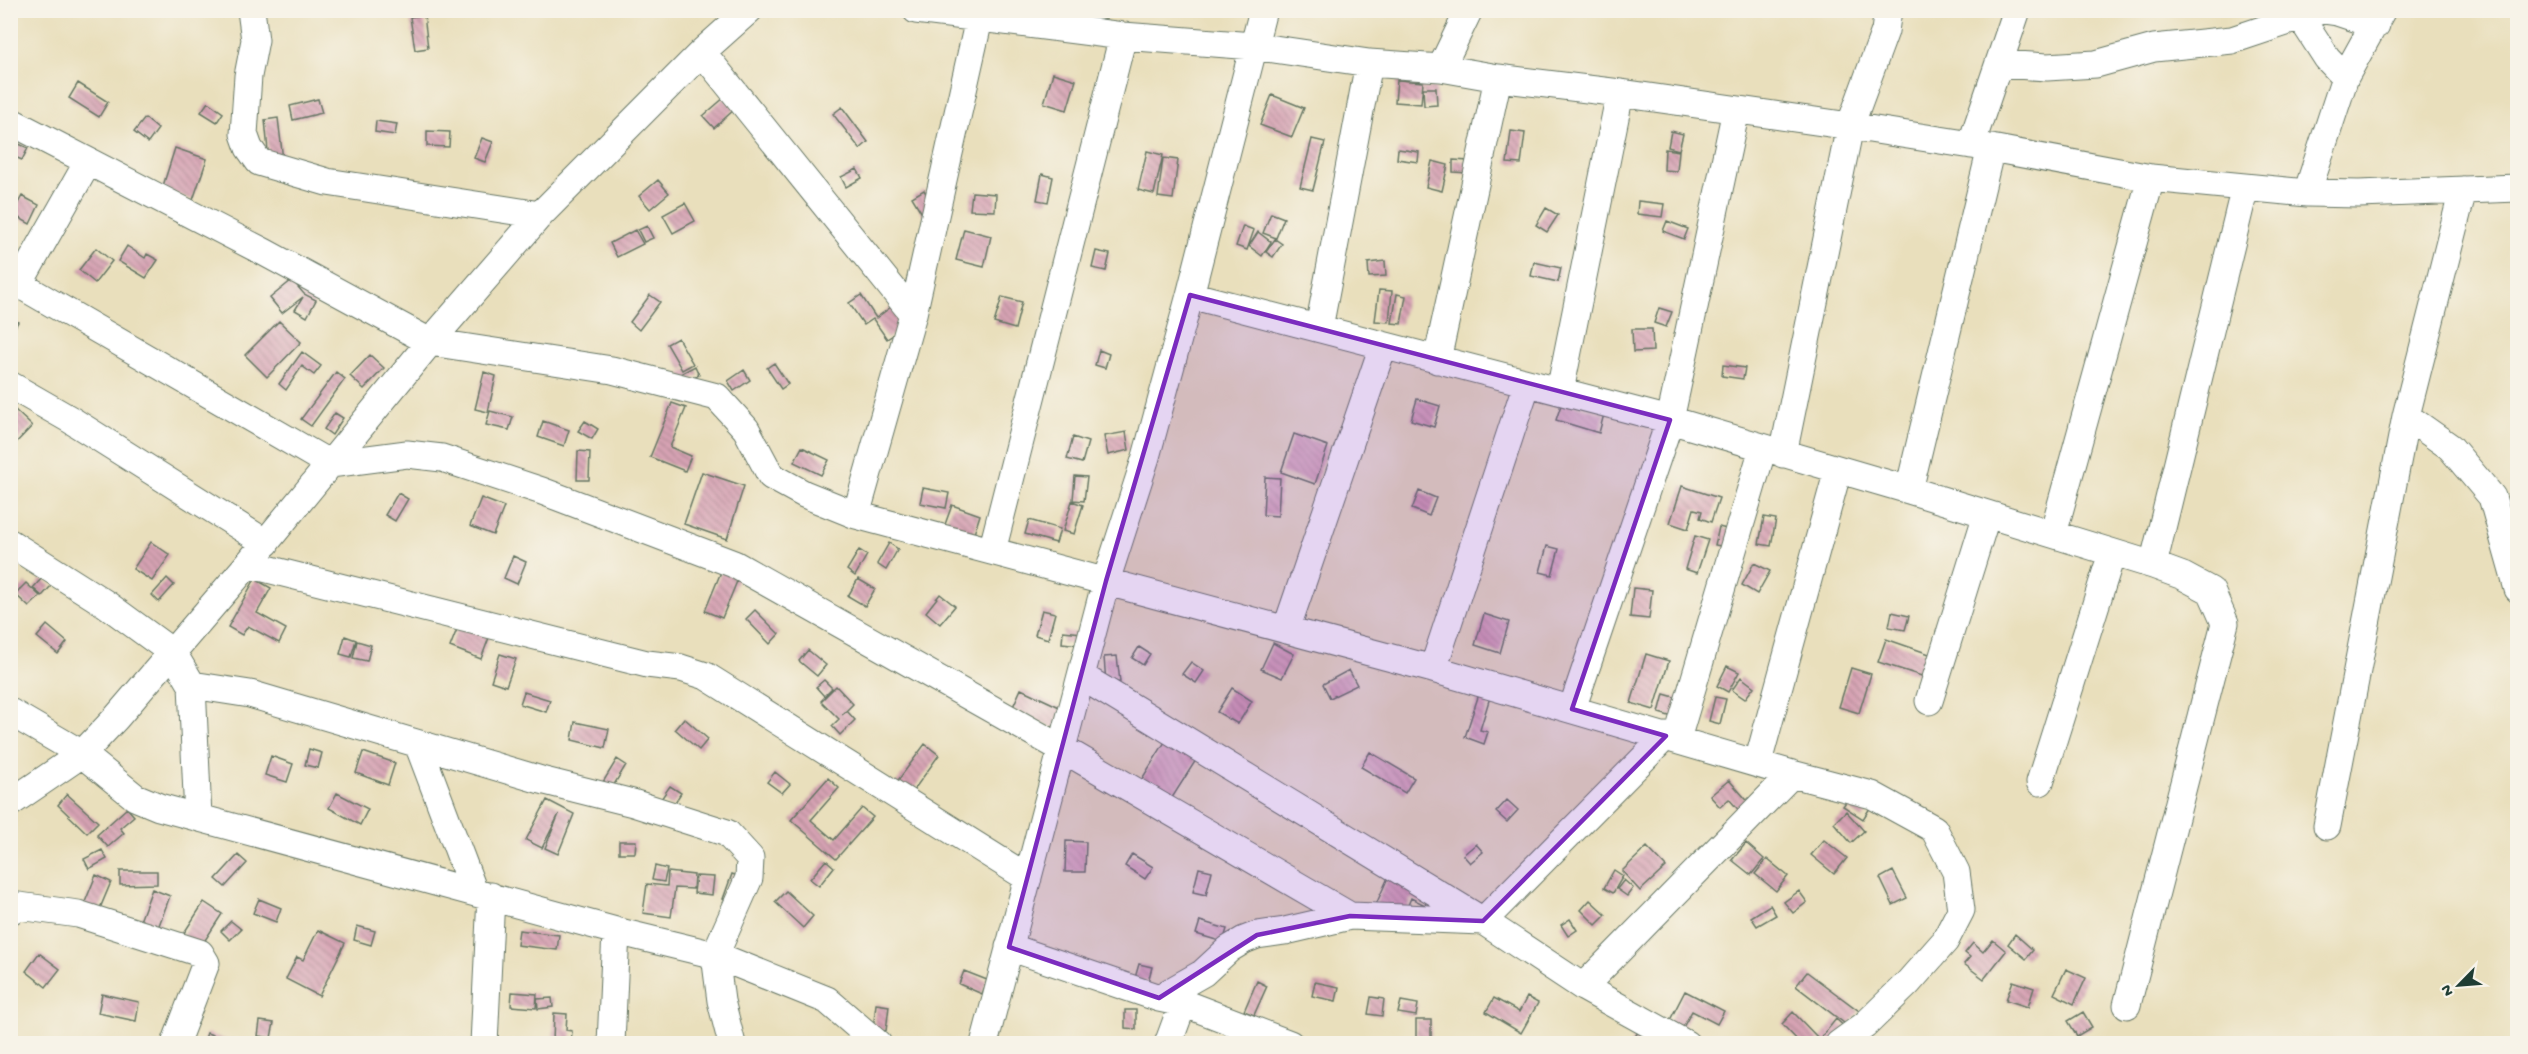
<svg xmlns="http://www.w3.org/2000/svg" width="2528" height="1054" viewBox="0 0 2528 1054" font-family="'Gochi Hand',sans-serif">
<defs>
<pattern id="building-back-hatch" width="6" height="6" patternUnits="userSpaceOnUse" patternTransform="scale(1.5)"><rect width="6" height="6" fill="#d7a3b4"/><path d="M-1 5l2 2M0 0l6 6M5-1l2 2" fill="none" stroke="#ae8693"/></pattern>
</defs>
<rect width="100%" height="100%" fill="#f7f3e8"/>
<filter id="ink" filterUnits="userSpaceOnUse"><feTurbulence type="fractalNoise" baseFrequency=".0167" numOctaves="2"/><feDisplacementMap in="SourceGraphic" scale="12" xChannelSelector="R" yChannelSelector="G"/><feConvolveMatrix kernelMatrix="1 2 1 2 8 2 1 2 1" color-interpolation-filters="sRGB"/></filter>
<filter id="wash" filterUnits="userSpaceOnUse"><feTurbulence type="fractalNoise" baseFrequency=".008" numOctaves="4" result="noise"/><feDisplacementMap in="SourceGraphic" scale="24" xChannelSelector="R" yChannelSelector="G"/><feGaussianBlur stdDeviation="1.35" result="paint"/><feColorMatrix in="noise" values="0 0 0 0 0 0 0 0 0 0 0 0 0 0 0 0 0 1.4 0 .05"/><feComposite in="paint" operator="in"/></filter>
<g filter="url(#wash)">
<rect width="100%" height="100%" fill="#e9dfbc"/>
<g id="blocks">
<path fill="url(#building-back-hatch)" d="M424 15 428 48 415 50 410 17Z
M1053 73 1076 80 1067 110 1044 103Z
M1397 80 1423 82 1421 104 1395 102Z
M78 83 108 102 99 117 69 98Z
M1423 88H1436L1437 105 1424 106Z
M1272 95 1304 108 1292 137 1260 125Z
M725 97 736 108 714 128 703 116Z
M318 99 322 113 293 120 290 106Z
M208 102 223 113 217 122 201 112Z
M842 107 868 142 860 149 833 114Z
M145 118 158 129 148 143 134 132Z
M278 118 283 160 269 161 265 120Z
M376 121 397 124 395 135 375 132Z
M427 131 450 132 449 147 427 146Z
M1511 131 1525 133 1521 164 1507 163Z
M1671 131 1683 134 1679 150 1668 147Z
M482 138 493 142 485 162 474 158Z
M1312 139 1325 142 1313 190 1300 187Z
M10 140 28 148 22 160 10 155Z
M175 148 207 159 193 200 162 189Z
M1398 149 1419 152 1418 162 1397 159Z
M1665 149 1679 151 1677 171 1664 170Z
M1147 151 1163 155 1154 194 1138 190Z
M1163 158 1178 160 1173 199 1158 197Z
M1453 160 1469 161V173L1453 172Z
M1432 161 1448 165 1442 191 1426 187Z
M857 169 862 178 846 187 841 177Z
M1042 174 1053 177 1048 202 1037 200Z
M658 180 669 193 650 209 639 196Z
M924 190 936 210 924 217 912 197Z
M972 192 996 194 995 211 970 210Z
M22 196 39 205 30 224 12 214Z
M1638 201 1664 204 1662 217 1637 214Z
M685 203 695 221 673 233 663 215Z
M1546 208 1558 215 1547 232 1536 225Z
M1271 213 1284 218 1276 238 1263 233Z
M1667 221 1688 229 1684 239 1663 231Z
M647 226 653 238 644 242 638 230Z
M1243 226 1254 230 1247 250 1236 246Z
M964 229 991 236 984 267 956 260Z
M635 230 643 244 617 257 610 243Z
M1258 232 1271 242 1262 256 1249 246Z
M1275 239 1282 244 1273 257 1266 252Z
M127 246 145 258 147 254 158 260 146 278 118 261Z
M96 248 112 261 95 283 79 270Z
M1096 251 1110 254 1106 271 1092 268Z
M1385 261 1386 276 1369 277 1368 263Z
M1534 262 1561 268 1558 282 1531 276Z
M292 280 304 294 316 300 307 317 295 310 303 297 282 313 270 298Z
M1379 290 1392 291 1389 322 1375 321Z
M1397 294 1406 296 1401 324 1392 323Z
M650 295 660 302 639 330 630 322Z
M861 295 876 318 898 302 912 322 887 339 873 319 864 325 849 303Z
M1002 297 1022 302 1015 329 994 323Z
M1659 308 1672 312 1666 327 1654 323Z
M10 318 18 322 10 334Z
M279 321 301 342 267 377 245 355Z
M1632 329H1652L1653 351 1633 352Z
M678 338 693 364 682 370 667 344Z
M1099 350 1109 354 1105 368 1095 365Z
M302 352 321 366 314 375 302 366 286 390 279 384Z
M370 355 384 368 364 389 350 376Z
M774 363 788 384 781 389 767 368Z
M1723 365 1745 368 1743 379 1722 376Z
M695 366 699 375 685 383 680 374Z
M744 370 750 380 734 391 728 381Z
M336 372 345 379 311 426 301 419Z
M484 372 496 376 488 412 475 409Z
M1417 399 1440 406 1434 427 1411 420Z
M1562 402 1604 414 1599 433 1556 420Z
M672 403 686 408 670 447 691 456 685 471 650 457Z
M14 409 32 426 10 449V412Z
M490 411 513 417 509 430 486 425Z
M335 413 343 418 332 435 324 429Z
M543 421 569 430 564 446 538 437Z
M585 421 598 429 592 439 578 431Z
M1126 432 1129 450 1108 455 1104 436Z
M1294 434 1328 446 1315 484 1281 472Z
M1073 437 1088 442 1082 463 1067 459Z
M802 447 829 460 821 475 794 462Z
M578 451 590 452 589 480H577Z
M702 472 744 486 727 539 684 524Z
M1075 476 1087 477 1084 501 1073 500Z
M1265 477 1280 478 1278 516 1263 515Z
M1682 486 1719 498 1711 522 1700 518 1702 511 1694 509 1688 529 1670 523Z
M923 488 949 493 946 508 920 503Z
M1419 491 1436 498 1429 516 1412 509Z
M398 493 408 499 395 521 385 515Z
M481 498 504 507 493 535 470 526Z
M1072 501 1083 505 1074 534 1063 531Z
M952 505 980 515 972 540 943 530Z
M1764 517 1776 519 1771 546 1759 544Z
M1029 520 1060 529 1056 543 1025 534Z
M1719 527 1734 531 1731 548 1715 545Z
M1695 536 1708 540 1697 573 1685 569Z
M151 542 170 555 152 581 133 569Z
M889 543 898 549 886 570 877 564Z
M1547 546 1559 549 1552 575 1540 572Z
M859 550 867 555 855 576 847 570Z
M513 556 526 562 517 584 504 578Z
M1754 563 1770 571 1757 594 1742 585Z
M723 567 740 574 722 618 705 611Z
M42 578 51 586 42 596 33 588Z
M167 578 174 585 159 602 152 595Z
M255 579 271 588 257 613 286 629 279 643 248 626 242 635 228 627Z
M858 579 875 589 865 606 848 596Z
M26 583 40 596 29 607 15 594Z
M1633 588 1652 590 1649 619 1630 617Z
M940 594 955 606 940 624 926 612Z
M755 610 779 634 770 644 746 619Z
M1042 610 1055 613 1048 639 1035 635Z
M1892 612 1909 616 1905 630 1889 627Z
M1484 614 1509 622 1500 653 1475 645Z
M459 624 490 635 481 659 450 647Z
M47 625 67 642 58 654 37 637Z
M1063 631 1082 633 1080 645 1062 643Z
M345 636 356 640 351 657 340 654Z
M1886 639 1938 657 1931 679 1878 662Z
M357 641 371 645 367 661 353 658Z
M1273 643 1294 654 1282 678 1261 669Z
M1139 647 1150 654 1143 665 1132 658Z
M808 650 826 665 817 676 799 661Z
M500 654 516 659 506 686 491 681Z
M1646 654 1669 661 1654 710 1631 703Z
M1117 656 1120 682 1106 683 1104 657Z
M1191 662 1204 671 1196 683 1182 674Z
M1727 666 1739 672 1728 692 1717 686Z
M1851 668 1871 674 1859 713 1839 707Z
M1349 670 1357 685 1330 698 1323 684Z
M1741 677 1754 687 1745 699 1732 690Z
M824 680 832 688 824 696 816 687Z
M836 686 853 704 842 715 847 711 855 720 840 735 832 726 839 719 821 701Z
M1232 688 1252 701 1238 724 1217 712Z
M1021 689 1068 711 1060 731 1012 709Z
M524 692 550 700 546 712 520 704Z
M1479 694 1490 697 1480 730 1488 732 1484 744 1465 737Z
M1664 694 1685 700 1679 719 1659 713Z
M1715 697 1726 699 1720 724 1709 721Z
M684 718 708 739 699 750 675 729Z
M575 722 609 729 605 748 572 740Z
M1168 737 1196 760 1170 801 1140 782Z
M925 744 939 755 908 798 893 787Z
M309 749 322 753 318 768 305 765Z
M363 752 395 763 388 785 356 773Z
M1370 752 1414 778 1405 793 1361 767Z
M271 756 293 764 287 782 265 775Z
M617 759 626 765 612 788 603 782Z
M775 772 790 784 782 793 767 782Z
M828 778 839 788 811 820 834 840 862 808 873 817 836 859 791 820Z
M1729 780 1752 806 1742 814 1729 799 1720 807 1710 796Z
M670 786 681 793 672 807 661 799Z
M1853 792 1872 805 1863 819 1843 806Z
M337 793 368 809 360 825 329 808Z
M67 794 98 822 87 833 58 805Z
M547 800 574 814 558 854 545 848 559 814 542 848 526 840Z
M1507 800 1518 810 1507 822 1496 812Z
M127 808 134 816 120 828 124 833 108 847 97 835Z
M1846 811 1864 831 1851 843 1834 823Z
M1824 840 1847 858 1834 874 1811 855Z
M619 841H636L635 853H619Z
M1066 841 1086 842 1085 872H1065Z
M1746 843 1764 859 1751 875 1732 860Z
M1476 844 1483 852 1470 863 1463 855Z
M1647 847 1666 867 1640 891 1622 871Z
M102 850 107 859 89 869 84 859Z
M1132 854 1153 867 1145 879 1125 866Z
M238 855 247 863 225 887 216 879Z
M1767 859 1788 876 1776 891 1755 874Z
M826 860 834 867 819 886 810 879Z
M655 866 667 869 664 882 652 880Z
M1199 868 1212 871 1206 895 1193 892Z
M1614 870 1623 876 1613 893 1604 888Z
M120 871H157V884L120 885Z
M1893 871 1907 898 1893 905 1880 878Z
M668 872 694 875 693 889 675 888 671 917 643 913 647 884 667 886Z
M1390 873 1430 892 1425 905 1411 898 1405 912 1374 909Z
M732 874 744 878 735 903 723 899Z
M96 875 111 882 98 913 83 907Z
M696 876 714 877 712 895 694 893Z
M1624 880 1633 888 1627 896 1617 889Z
M152 889 170 896 155 936 137 929Z
M786 891 813 916 803 928 775 902Z
M1799 891 1807 902 1793 913 1784 902Z
M259 899 281 908 276 922 253 913Z
M1590 900 1606 915 1596 925 1581 910Z
M204 902 222 914 200 948 182 936Z
M1770 905 1776 915 1757 926 1751 917Z
M1570 919 1577 930 1568 936 1561 925Z
M231 921 241 929 230 940 221 931Z
M1200 921 1227 929 1223 942 1196 934Z
M357 926 375 931 371 945 354 940Z
M318 930 345 943 319 996 286 979 297 957 303 960Z
M519 930 559 935 557 950 517 945Z
M2015 934 2033 950 2026 959 2008 944Z
M1993 940 2006 951 1984 979 1964 964 1970 957 1965 953 1973 943 1983 952Z
M39 953 60 969 46 987 26 971Z
M1139 964 1152 967 1148 982 1135 978Z
M2066 969 2086 978 2074 1004 2054 994Z
M964 971 987 980 982 994 959 984Z
M1807 972 1859 1011 1848 1026 1796 986Z
M1257 981 1267 986 1254 1015 1244 1011Z
M2013 981 2034 988 2028 1007 2006 1000Z
M1315 982 1339 987 1336 1001 1312 996Z
M1685 991 1724 1011 1717 1024 1692 1011 1681 1031 1668 1024Z
M512 992 537 994 536 1008 511 1006Z
M102 994 139 1002 136 1021 98 1013Z
M1371 997 1384 999 1382 1016 1368 1014Z
M1527 997 1538 1003 1521 1033 1486 1012 1494 998 1519 1012Z
M552 998 553 1007 538 1009 537 999Z
M1401 1001 1418 1004 1416 1016 1398 1013Z
M876 1004 889 1006 886 1031 873 1029Z
M1125 1010H1136V1029L1125 1028Z
M1793 1012 1820 1040 1816 1044H1801L1782 1024Z
M2083 1012 2092 1027 2077 1036 2068 1021Z
M554 1013 567 1014 566 1030 572 1031 571 1043 553 1042Z
M1836 1019 1848 1030 1837 1044H1825L1820 1039Z
M1416 1020H1431V1043H1416Z
M260 1021 274 1023 271 1038 258 1036Z
M1638 1032 1654 1044H1630Z
M207 1033 235 1043V1044H203Z"/>
</g>
</g>
<g filter="url(#ink)">
<use href="#blocks" fill-opacity="0" stroke="#667664" stroke-width="1.5"/>
<g fill="none" stroke-linecap="round" stroke-linejoin="round">
<g stroke="#667664" stroke-width="29">
<path id="minor" d="M251 10 255 40 248 76 244 134 249 148 259 162 327 182 540 215
M916 10 1123 36 1253 46 1369 63 1441 68 1498 78 1620 93 1850 126 1991 148 2151 178 2307 193 2359 194 2518 188
M2296 10 2327 58 2345 77
M2323 10 2337 12 2376 25
M702 52 913 314
M2000 64 2047 67 2096 64 2154 48 2232 40 2322 10
M1441 68 1469 10
M10 121 264 252 430 342 612 370 717 397 746 429 771 476 804 494 856 515 1433 669 1792 774 1872 795 1934 829 1956 872 1961 910 1945 941 1908 983 1865 1025 1839 1044
M1971 145 2017 10
M2307 193 2345 77 2382 10
M10 279 330 464 407 454 442 458 542 491 734 564 1061 748 1350 916 1483 921 1666 736
M19 284 88 162
M1190 295 1670 420 1909 490 2153 565 2183 576 2211 591 2225 623 2127 1005
M1319 328 1369 63
M1437 360 1498 78
M10 385 71 420 266 543
M1560 391 1620 93
M2406 416 2450 447 2492 497 2518 589
M1783 454 1850 126 1885 31 1888 10
M1909 490 1991 148
M856 515 913 314 981 10
M2053 534 2151 178
M10 543 106 604 173 653 192 685 198 817
M992 551 1123 36
M248 564 647 664 681 668 706 676 1028 878
M2153 565 2245 187
M1286 630 1383 346
M1433 669 1527 383
M1081 676 1483 921 1583 987 1686 1044
M192 685 250 694 541 780 633 803 727 833 750 858 749 878 715 955 721 1001 732 1044
M1929 701 1987 514
M1572 709 1670 420 1736 110
M10 712 82 754 135 797 159 807 616 931 715 955 827 1000 878 1044
M1677 739 1763 448
M418 744 474 892
M1758 762 1838 470
M2040 782 2112 553
M10 803 82 754 116 718 248 564 430 342 540 215 702 52 749 10
M2327 826 2406 416 2463 190
M10 911 19 906 78 914 200 953 206 963 175 1044
M1009 947 1159 998 1183 1003 1290 1044
M1583 987 1792 774
M1159 998 1203 973 1229 949 1244 940 1257 935 1285 931 1350 916
M484 1044 491 896
M611 1044 616 931
M984 1044 1106 581 1146 457 1190 295 1263 10
M1168 1044 1183 1003"/>
</g>
<use href="#minor" stroke="#fff" stroke-width="27"/>
</g>
</g>
<path fill="#7b2cbf" fill-opacity="0.2" stroke="#7b2cbf" stroke-width="4.5" stroke-linejoin="round" d="M1190 295 1670 420 1572 709 1666 736 1483 921 1350 916 1257 935 1159 998 1009 947 1106 581Z"/>
<rect width="2528" height="1054" fill="none" stroke="#f7f3e8" stroke-width="36"/>
<g transform="translate(2459 985) rotate(245)" stroke="#f7f3e8" stroke-width="4.5" paint-order="stroke">
<path d="M0-4.5L10 22L0 15L-10 22Z" fill="#1f3d34"/>
<text y="-9" font-size="16" font-weight="bold" text-anchor="middle" fill="#1f3d34">N</text>
</g>
</svg>
